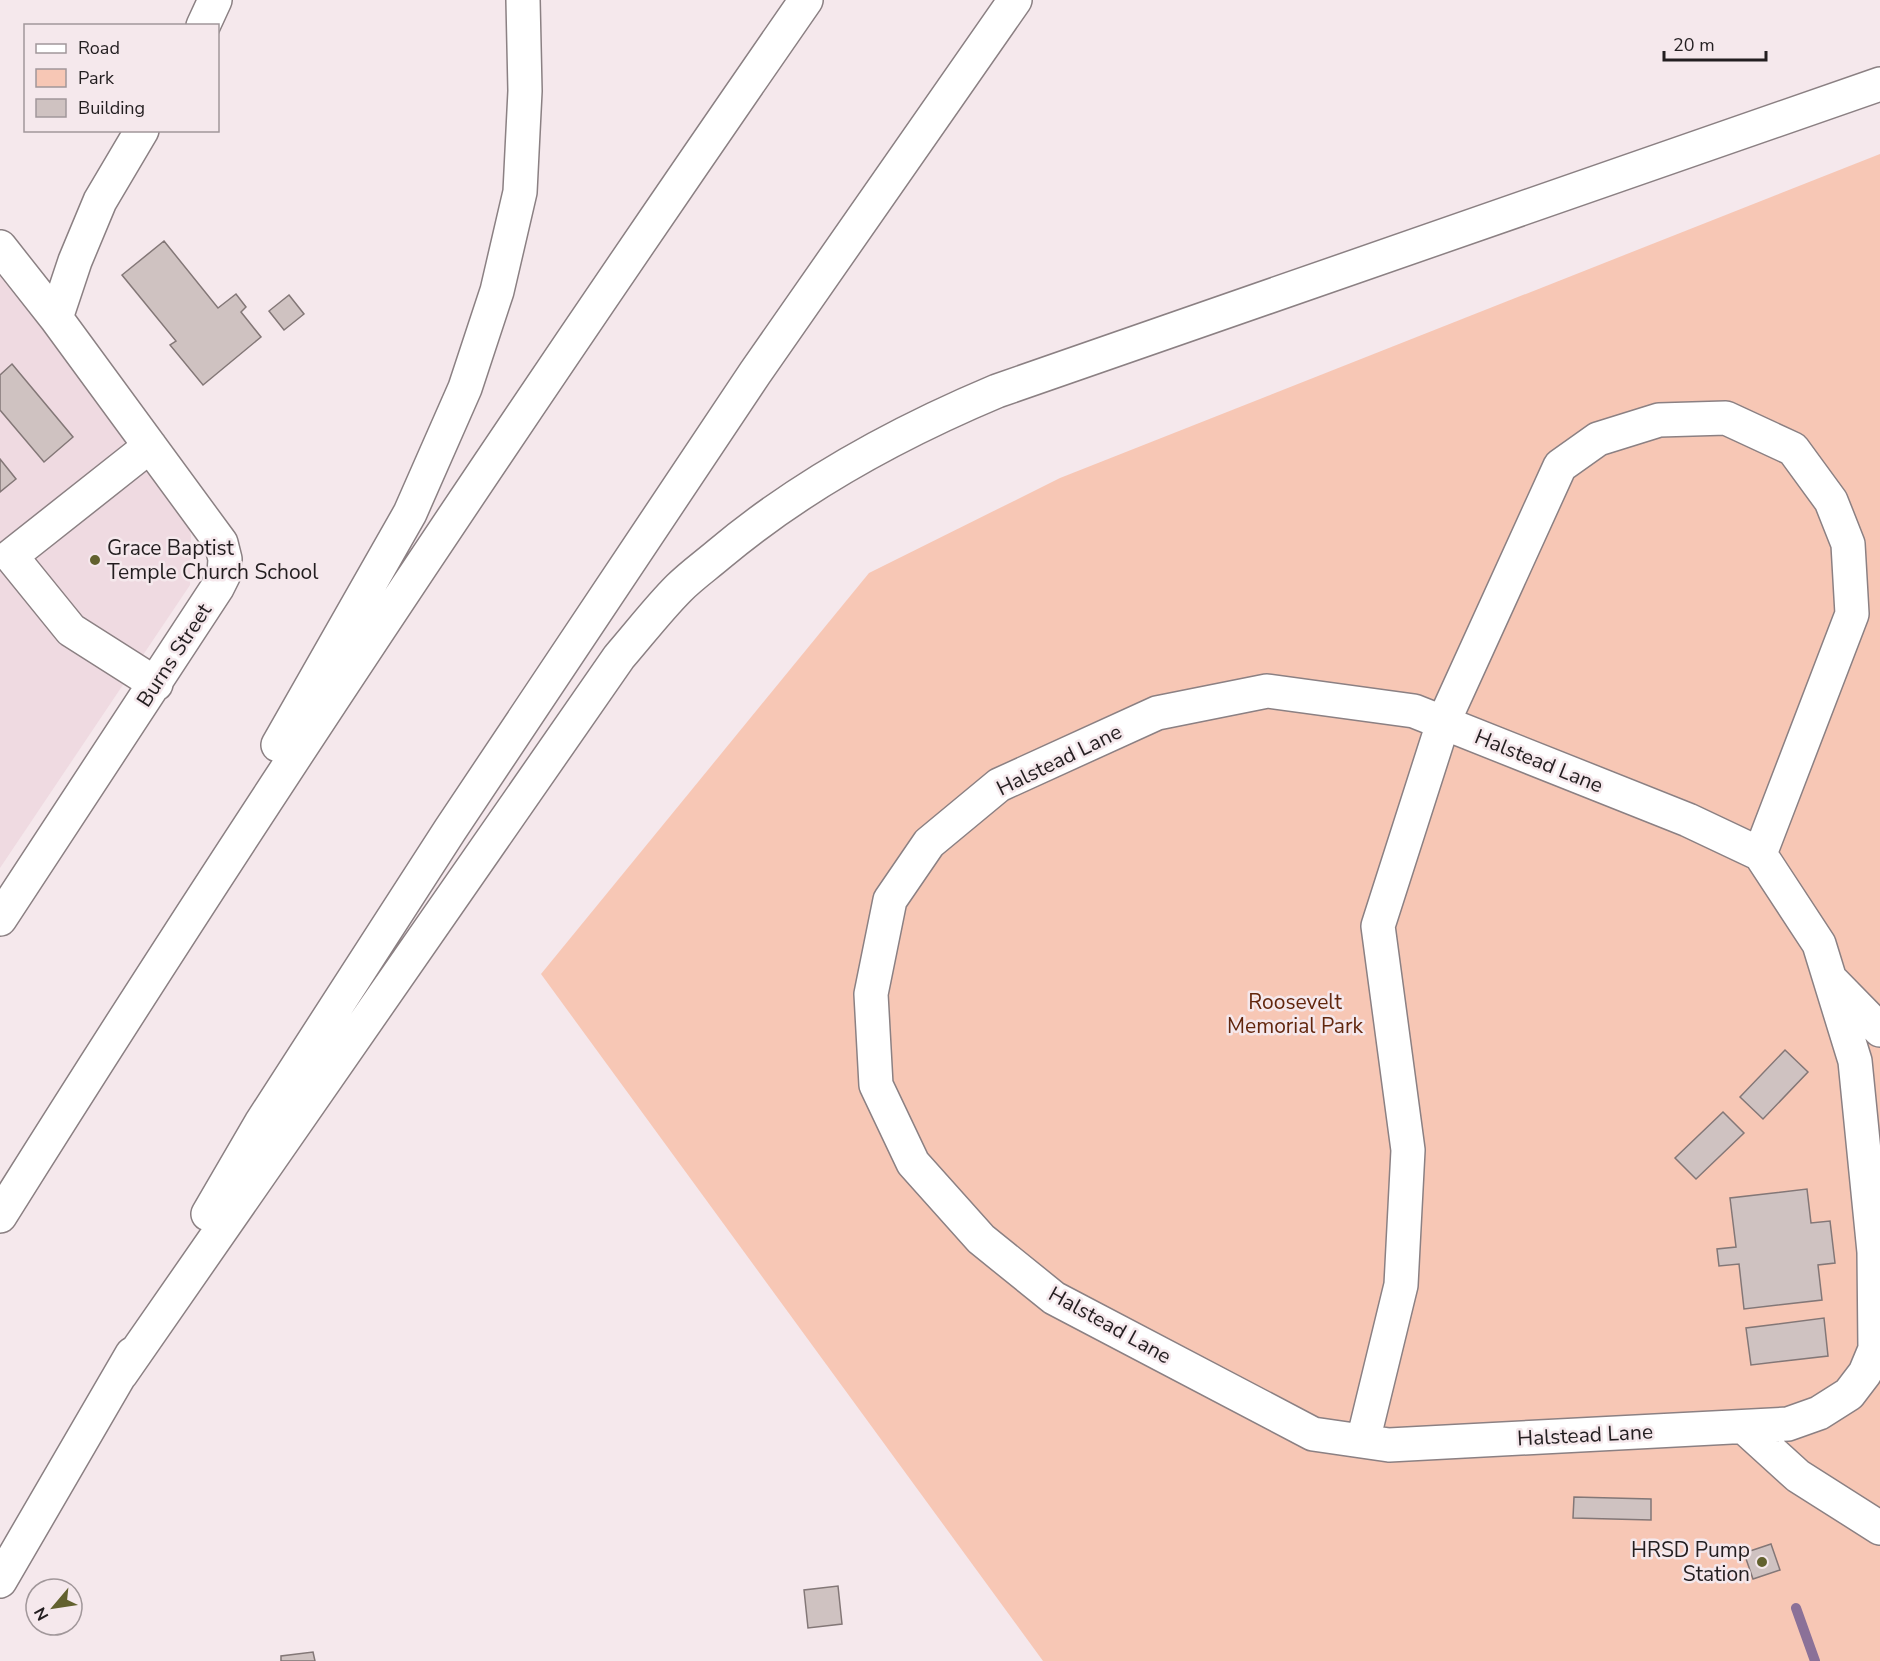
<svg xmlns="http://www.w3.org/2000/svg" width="1880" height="1661" viewBox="0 0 1880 1661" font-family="'Nunito Sans',sans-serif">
<rect width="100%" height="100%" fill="#f5e8ec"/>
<path fill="#efdae1" d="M0 272 185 512 191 535 190 585 0 868Z"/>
<path fill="#f7c7b5" d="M1880 154V1661H1043L541 974 869 573 1060 478Z"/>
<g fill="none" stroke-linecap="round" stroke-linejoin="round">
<path stroke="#8b7198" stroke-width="10" d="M1796 1608 1815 1661"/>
</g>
<path fill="#cfc2c1" stroke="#837777" stroke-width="1.5" d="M164 241 218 308 236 294 246 307 241 312 261 337 203 385 170 345 176 341 122 275Z
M289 295 304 314 284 330 269 311Z
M12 364 73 437 44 462 0 410V375Z
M0 459 16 479 0 492Z
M1785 1050 1808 1072 1763 1119 1740 1097Z
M1723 1112 1744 1133 1696 1179 1675 1158Z
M1807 1189 1811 1223 1830 1221 1835 1263 1818 1265 1822 1300 1744 1309 1739 1264 1719 1266 1717 1249 1736 1247 1730 1198Z
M1824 1318 1828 1356 1751 1365 1746 1328Z
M1574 1497 1651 1499V1520L1573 1518Z
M1771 1544 1780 1570 1753 1579 1744 1553Z
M838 1586 842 1624 808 1628 804 1590Z
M313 1652 315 1661H281V1656Z"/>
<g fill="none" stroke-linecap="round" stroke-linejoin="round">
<g stroke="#8b8083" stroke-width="36">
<path id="minor" d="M203 26 215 0
M0 247 56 318 221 543 225 559 224 574 217 588 0 919
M56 318 75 261 100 201 142 130
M150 446 11 556 71 630 156 684
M1267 691 1414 711 1688 820 1760 854 1819 944 1855 1061 1874 1252 1875 1349 1865 1373 1849 1394 1819 1413 1788 1424 1389 1445 1313 1434 1054 1298 981 1239 913 1163 876 1085 871 994 890 900 929 843 999 785 1157 713Z
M1833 982 1880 1030
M1744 1427 1798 1476 1880 1528
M1363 1441 1401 1285 1408 1150 1378 926 1443 723 1560 466 1598 439 1659 420 1726 418 1793 449 1831 501 1848 544 1852 614 1760 854"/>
</g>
<g stroke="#8b8083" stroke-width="36">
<path id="highway" d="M278 745 410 513 465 388 497 291 520 192 525 91 523 0
M208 1214 261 1123 450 830 755 373 1015 0
M0 1216C258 804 529 400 806 0
M121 1374 619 657C639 634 658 609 679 588 691 576 705 566 718 555 801 485 897 433 997 391L1880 84
M0 1581 132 1354"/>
</g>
<use href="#minor" stroke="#fff" stroke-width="33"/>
<use href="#highway" stroke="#fff" stroke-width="33"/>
</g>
<g fill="#62612e" stroke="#f5e8ec" stroke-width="2">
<circle cx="95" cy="560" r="6"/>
<circle cx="1762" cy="1562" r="6"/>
</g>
<g text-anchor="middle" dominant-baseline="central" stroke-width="5" stroke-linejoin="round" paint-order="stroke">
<g font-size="21" fill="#231e20" stroke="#f5e8ec" text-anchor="start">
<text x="107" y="548">Grace Baptist<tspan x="107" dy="24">Temple Church School</tspan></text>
<text x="1750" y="1550" text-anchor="end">HRSD Pump<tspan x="1750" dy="24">Station</tspan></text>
</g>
<g font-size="21" fill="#231e20" stroke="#f5e8ec">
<text transform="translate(174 655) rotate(-57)">Burns Street</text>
<text transform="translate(1059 760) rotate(-26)">Halstead Lane</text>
<text transform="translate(1539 761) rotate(22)">Halstead Lane</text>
<text transform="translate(1110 1325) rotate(29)">Halstead Lane</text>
<text transform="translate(1585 1435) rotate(-3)">Halstead Lane</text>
</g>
<g font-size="21" fill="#62260d" stroke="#f5e8ec">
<text x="1295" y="1002">Roosevelt<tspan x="1295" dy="24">Memorial Park</tspan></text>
</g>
</g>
<rect x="24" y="24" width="195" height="108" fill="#f5e8ec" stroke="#a1979a" stroke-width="1.5"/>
<rect x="36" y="44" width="30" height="9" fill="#ffffff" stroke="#a1979a" stroke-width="1.5"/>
<text x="78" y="54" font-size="18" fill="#231e20">Road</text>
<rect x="36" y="69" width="30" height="18" fill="#f7c7b5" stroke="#a1979a" stroke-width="1.5"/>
<text x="78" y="84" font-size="18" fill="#231e20">Park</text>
<rect x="36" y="99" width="30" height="18" fill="#cfc2c1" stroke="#a1979a" stroke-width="1.5"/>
<text x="78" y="114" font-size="18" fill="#231e20">Building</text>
<g transform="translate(54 1607) rotate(241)"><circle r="28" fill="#f5e8ec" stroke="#a1979a" stroke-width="1.5"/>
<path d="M0-4.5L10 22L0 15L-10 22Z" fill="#62612e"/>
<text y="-9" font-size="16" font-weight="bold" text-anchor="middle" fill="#231e20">N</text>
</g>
<path d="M1664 51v9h102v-9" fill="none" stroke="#231e20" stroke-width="3"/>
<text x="1673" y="51" font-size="18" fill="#231e20" stroke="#f5e8ec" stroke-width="4.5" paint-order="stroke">20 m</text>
</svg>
